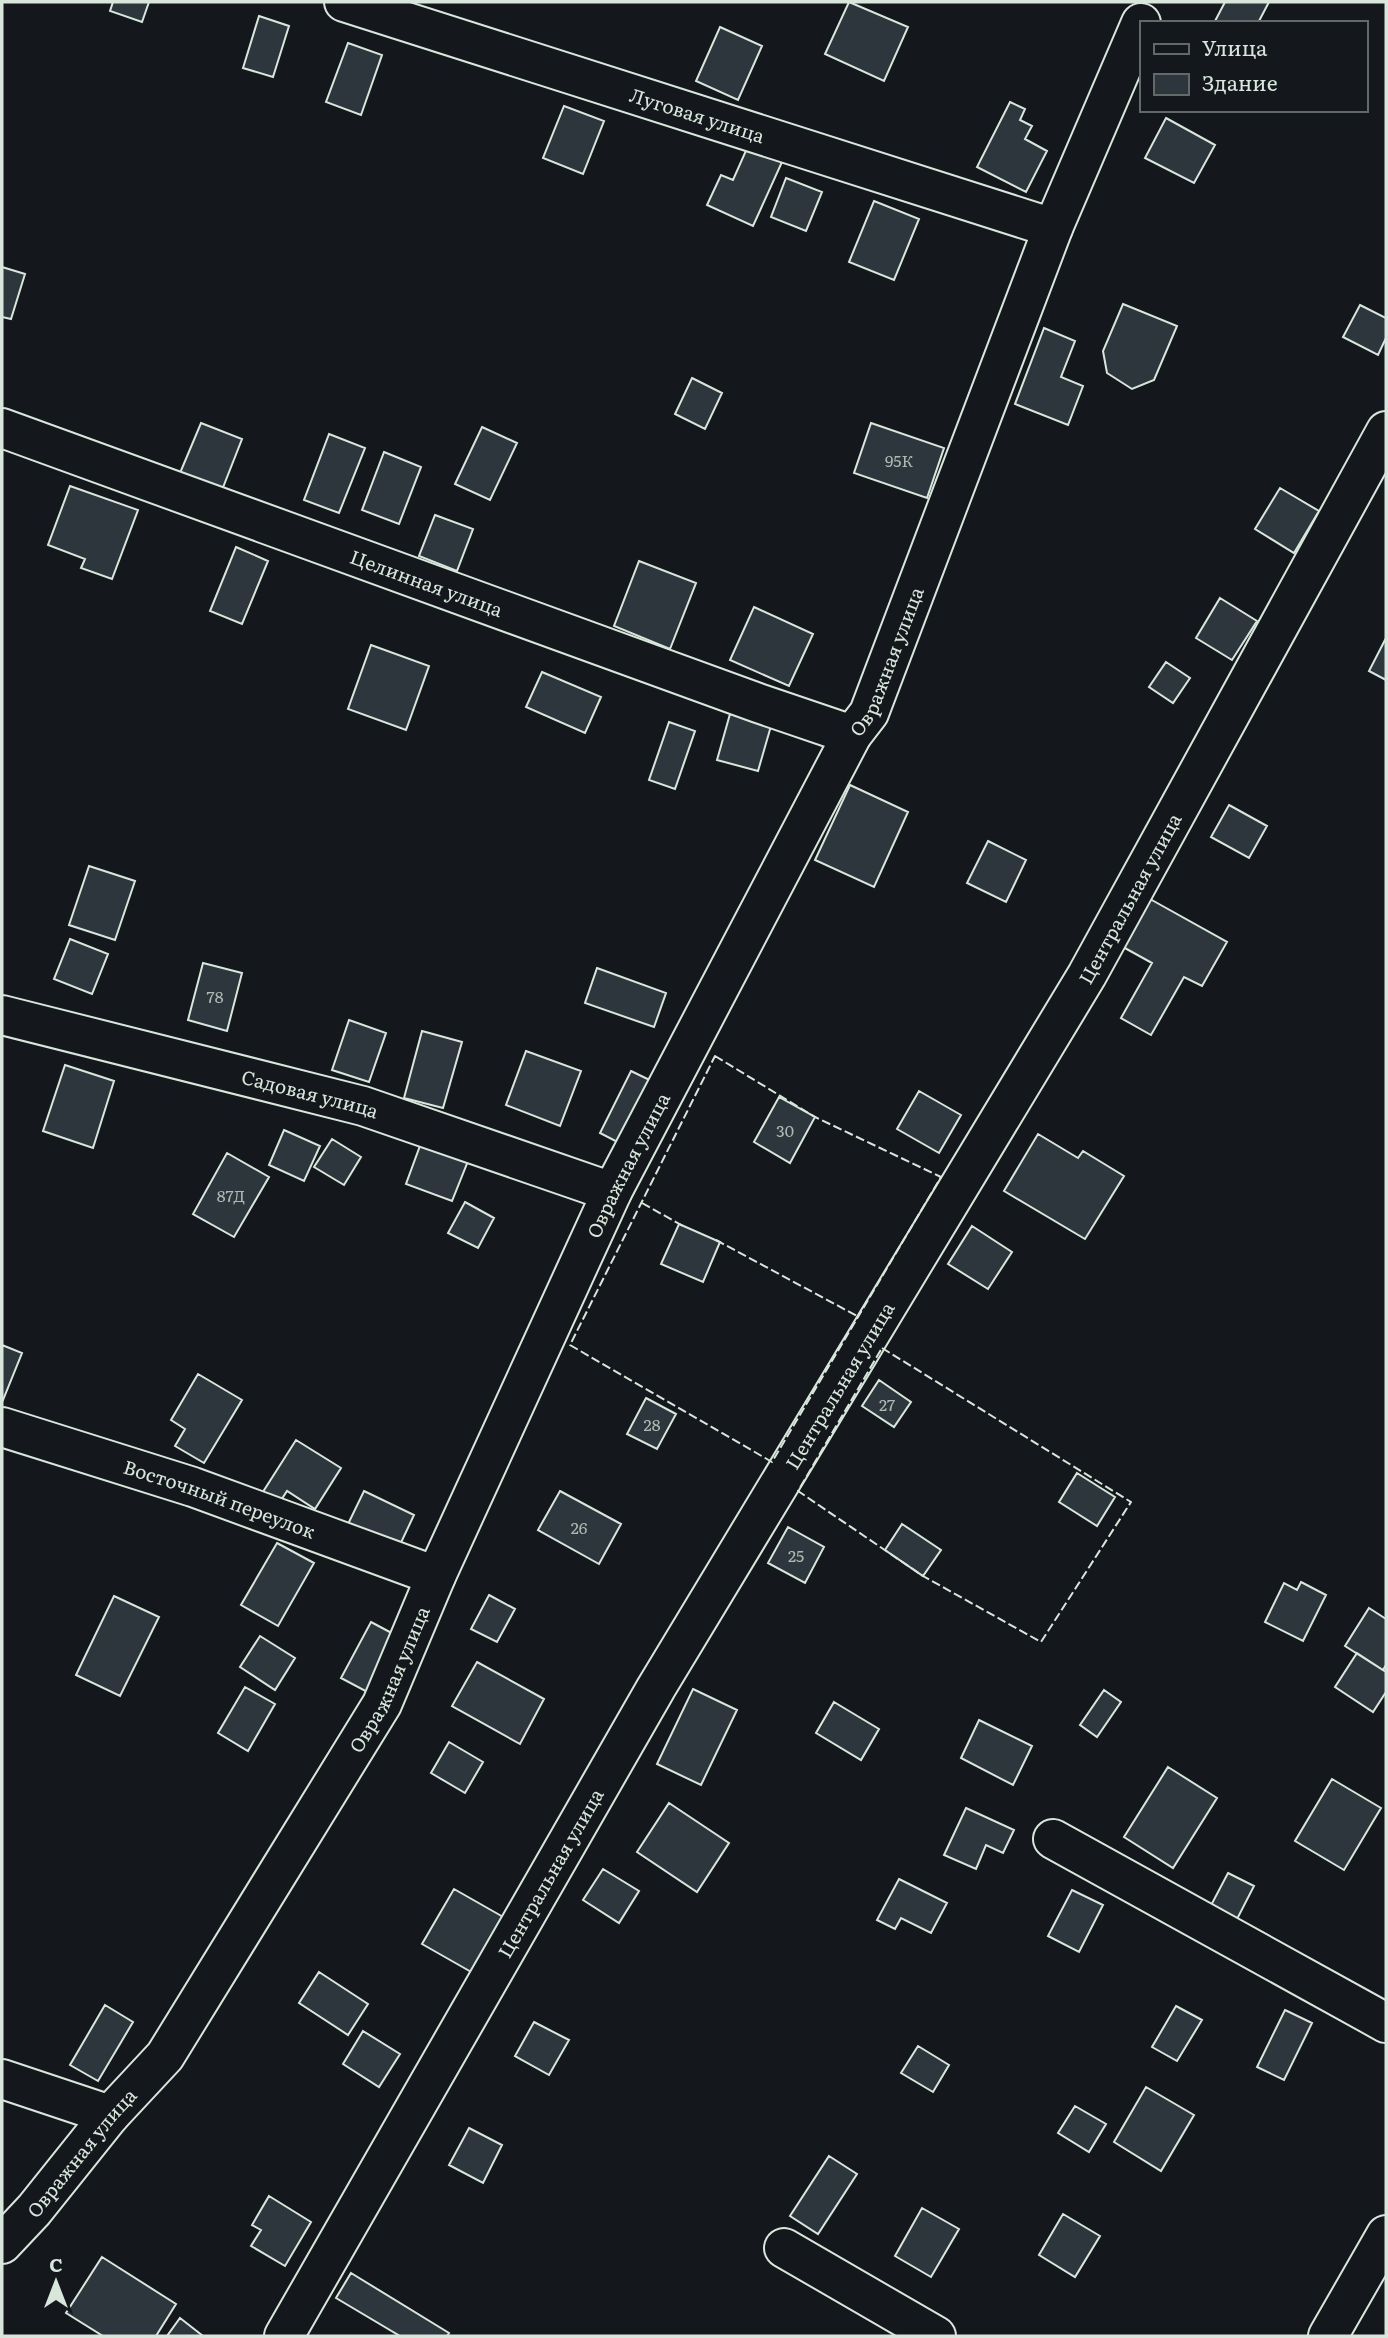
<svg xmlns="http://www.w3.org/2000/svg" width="1388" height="2338" viewBox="0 0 1388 2338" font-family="Literata,serif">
<rect width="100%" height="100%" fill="#14181c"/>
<path fill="#2c363c" stroke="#d8e6dc" stroke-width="2" d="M113 2H149L142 22 110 11Z
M849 2 908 27 884 81 825 54Z
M1225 2H1269L1258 23H1214Z
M259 16 289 26 273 77 243 68Z
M720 27 762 46 738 100 696 81Z
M348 43 382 55 361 115 326 102Z
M1010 102 1025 109 1020 120 1032 126 1025 139 1047 151 1026 192 977 167Z
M564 106 604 121 583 174 543 158Z
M1166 118 1215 145 1194 183 1145 158Z
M748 146 782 162 753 226 707 205 721 175 733 180Z
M786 178 822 192 806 231 771 217Z
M874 201 919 219 894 280 849 262Z
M2 267 25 274 11 319 2 317Z
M1123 304 1177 326 1154 380 1132 389 1107 373 1103 351Z
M1360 305 1386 318V338L1378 355 1343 337Z
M1044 328 1075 341 1061 377 1083 386 1068 425 1015 404Z
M692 378 722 393 705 429 675 414Z
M201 423 242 439 222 490 180 473Z
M871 423 944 448 927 498 854 473Z
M482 427 517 443 490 500 455 484Z
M329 434 365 448 339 513 304 500Z
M384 452 421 467 399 524 362 510Z
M70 486 138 510 112 579 81 568 85 559 48 545Z
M1280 488 1319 511 1294 553 1255 529Z
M435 515 473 529 457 571 419 556Z
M236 547 268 561 242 624 210 611Z
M639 561 696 583 670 649 614 626Z
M1220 598 1257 621 1232 660 1196 638Z
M754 607 813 634 789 686 730 660Z
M1386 638V680L1369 671Z
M371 645 429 666 406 730 348 709Z
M1166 662 1190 678 1173 703 1149 687Z
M542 672 601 697 585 733 526 707Z
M730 714 771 726 758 771 717 760Z
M669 722 695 731 675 789 649 780Z
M850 785 908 812 874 887 815 860Z
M1229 805 1267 826 1249 858 1211 837Z
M988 841 1026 860 1006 902 967 883Z
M89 866 135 881 115 940 69 925Z
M1150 899 1227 942 1202 986 1184 977 1151 1035 1121 1018 1152 963 1123 947Z
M70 939 108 954 92 994 54 979Z
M203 963 242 973 227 1031 188 1020Z
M597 968 666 993 654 1027 585 1003Z
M349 1020 386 1033 369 1082 332 1070Z
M422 1031 462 1042 443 1108 404 1098Z
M526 1051 581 1071 560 1126 506 1105Z
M65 1065 114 1081 93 1148 43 1131Z
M631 1071 660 1085 629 1148 600 1133Z
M919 1091 961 1115 939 1153 897 1129Z
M779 1097 815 1117 790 1163 754 1142Z
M284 1130 320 1146 304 1181 269 1165Z
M1038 1134 1078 1158 1083 1151 1124 1176 1085 1239 1004 1191Z
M332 1139 361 1157 344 1185 314 1167Z
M421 1143 468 1161 452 1201 406 1184Z
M227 1153 269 1177 234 1237 193 1214Z
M465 1202 494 1218 478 1248 448 1233Z
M679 1224 720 1242 703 1282 661 1264Z
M972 1226 1012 1252 988 1289 948 1264Z
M2 1345 22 1353 3 1400 2 1399Z
M198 1374 242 1400 204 1463 175 1446 185 1429 171 1420Z
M879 1380 911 1402 894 1427 862 1406Z
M646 1398 676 1414 657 1449 627 1434Z
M296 1440 341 1468 315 1509 287 1491 278 1505 261 1495Z
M1077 1473 1115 1497 1097 1526 1059 1502Z
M364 1491 414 1515 398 1549 348 1524Z
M560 1491 621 1524 599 1564 538 1530Z
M902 1524 941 1550 923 1576 885 1550Z
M788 1527 824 1547 805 1583 768 1563Z
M277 1543 314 1563 278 1626 241 1605Z
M1301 1582 1326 1595 1303 1641 1265 1622 1284 1583 1297 1590Z
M489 1595 515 1609 497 1642 471 1629Z
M114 1596 159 1617 120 1696 76 1675Z
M1369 1608 1386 1619V1665L1383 1670 1345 1646Z
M371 1622 401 1638 371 1694 341 1678Z
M260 1636 295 1658 275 1690 240 1667Z
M1357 1653 1386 1672V1692L1373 1712 1335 1687Z
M477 1662 544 1699 520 1744 452 1706Z
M245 1687 275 1704 248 1751 218 1733Z
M693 1689 737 1710 701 1785 657 1764Z
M1104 1690 1121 1702 1097 1737 1080 1725Z
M834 1702 879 1729 861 1760 816 1733Z
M979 1720 1032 1746 1013 1785 961 1758Z
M449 1742 483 1762 465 1793 431 1773Z
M1168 1767 1217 1798 1173 1868 1124 1837Z
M1332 1779 1381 1808 1344 1870 1295 1841Z
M669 1803 729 1843 697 1892 637 1852Z
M966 1808 1014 1830 1003 1853 986 1845 976 1869 944 1855Z
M603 1869 639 1891 619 1923 583 1900Z
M1228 1873 1254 1886 1234 1925 1208 1911Z
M899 1879 947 1903 931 1933 901 1918 895 1929 877 1920Z
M454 1889 505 1918 473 1973 422 1944Z
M1072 1890 1103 1905 1079 1952 1048 1936Z
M319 1972 368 2004 348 2035 299 2003Z
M105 2005 133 2022 98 2081 70 2065Z
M1176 2006 1202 2020 1177 2061 1152 2047Z
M1285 2010 1312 2023 1284 2080 1257 2067Z
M534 2022 569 2040 549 2075 515 2056Z
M363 2031 400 2054 379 2087 343 2064Z
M918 2046 949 2065 933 2092 901 2073Z
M1146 2087 1194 2115 1161 2171 1114 2142Z
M1075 2106 1106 2124 1089 2152 1058 2133Z
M469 2128 502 2145 483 2183 449 2165Z
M829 2156 857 2174 818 2234 790 2216Z
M269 2196 311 2222 285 2266 251 2246 261 2230 252 2225Z
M922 2208 959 2229 931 2277 895 2256Z
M1063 2214 1100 2236 1075 2277 1039 2255Z
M102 2257 176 2304 156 2336H103L66 2313Z
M351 2273 449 2333 447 2336H400L336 2298Z
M180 2318 203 2336H167Z"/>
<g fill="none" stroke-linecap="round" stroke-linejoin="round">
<g stroke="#d8e6dc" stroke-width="42">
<g id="minor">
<path id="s1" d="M344 2 1053 228"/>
<path id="s2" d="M2 428 758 703 852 735"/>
<path id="s3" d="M2 1015 363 1106 612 1192"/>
<path id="s4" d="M2 1427 193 1487 436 1576"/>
<path d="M1053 1839 1386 2023"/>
<path d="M2 2079 110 2115"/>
<path id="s5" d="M2 2244 34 2210 110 2115 165 2056 382 1704 436 1576 612 1192 852 735 869 713 1053 228 1141 23"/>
<path d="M784 2248 936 2336"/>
<path id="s6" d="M284 2336 656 1688 1087 975 1386 431"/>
<path d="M1328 2336 1386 2235"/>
</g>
</g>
<use href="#minor" stroke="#14181c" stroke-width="38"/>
<path stroke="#d8e6dc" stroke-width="2" stroke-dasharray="9 3.5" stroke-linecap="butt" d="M715 1056 815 1117 941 1177 772 1462 570 1345Z
M642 1203 683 1226
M716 1240 857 1316
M882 1348 1131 1502 1041 1642 923 1576 798 1491Z"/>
</g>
<g text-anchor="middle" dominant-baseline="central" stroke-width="5" stroke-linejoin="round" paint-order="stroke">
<g font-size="16" fill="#adbab4">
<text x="899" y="460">95К</text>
<text x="215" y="996">78</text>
<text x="785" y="1130">30</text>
<text x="231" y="1195">87Д</text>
<text x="887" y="1404">27</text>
<text x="652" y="1424">28</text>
<text x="579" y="1527">26</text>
<text x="796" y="1555">25</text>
</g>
<g font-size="19" fill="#d8e6dc" stroke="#14181c">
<text stroke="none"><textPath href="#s1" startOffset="371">Луговая улица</textPath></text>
<text stroke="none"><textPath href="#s2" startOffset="452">Целинная улица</textPath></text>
<text stroke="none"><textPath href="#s5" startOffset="1822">Овражная улица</textPath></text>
<text stroke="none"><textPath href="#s6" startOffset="1668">Центральная улица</textPath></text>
<text stroke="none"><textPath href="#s3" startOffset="318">Садовая улица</textPath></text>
<text stroke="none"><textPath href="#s5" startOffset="1255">Овражная улица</textPath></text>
<text stroke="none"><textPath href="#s6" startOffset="1101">Центральная улица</textPath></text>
<text stroke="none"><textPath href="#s4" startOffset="229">Восточный переулок</textPath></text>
<text stroke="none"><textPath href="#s5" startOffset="688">Овражная улица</textPath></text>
<text stroke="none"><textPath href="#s6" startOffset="534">Центральная улица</textPath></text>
<text stroke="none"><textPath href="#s5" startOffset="121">Овражная улица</textPath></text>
</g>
</g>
<rect width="1388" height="2338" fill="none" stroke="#d8e6dc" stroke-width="7"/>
<rect x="1140" y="21" width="228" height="91" fill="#14181c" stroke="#626a69" stroke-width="2"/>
<rect x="1154" y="44" width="35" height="10" fill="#14181c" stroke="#626a69" stroke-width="2"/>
<text x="1202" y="56" font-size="21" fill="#d8e6dc">Улица</text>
<rect x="1154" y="74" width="35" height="21" fill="#2c363c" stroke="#626a69" stroke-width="2"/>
<text x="1202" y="91" font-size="21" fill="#d8e6dc">Здание</text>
<g transform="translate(56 2282)" stroke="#14181c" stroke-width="5" paint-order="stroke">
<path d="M0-5L12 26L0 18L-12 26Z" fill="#d8e6dc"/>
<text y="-10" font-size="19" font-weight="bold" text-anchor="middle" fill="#d8e6dc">С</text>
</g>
</svg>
